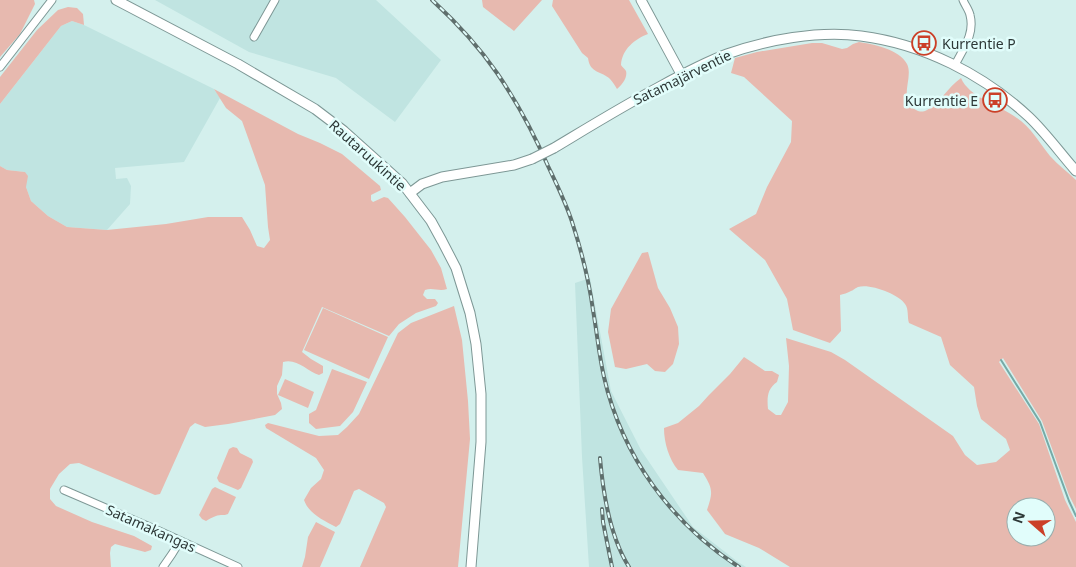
<svg xmlns="http://www.w3.org/2000/svg" width="1076" height="567" viewBox="0 0 1076 567" font-family="'Noto Sans',sans-serif">
<rect width="100%" height="100%" fill="#d4f0ed"/>
<path fill="#c0e4e1" d="M155 0H376L441 60 395 122 336 78 249 52Z
M72 21 84 25 214 89 220 98 184 162 115 168 116 179 127 178 131 186 130 204 107 230 67 227 48 216 31 201 26 187 25 172 7 170 0 166V104L61 26Z
M590 278 611 391 641 450 693 527 738 562 746 567H589L582 457 575 283Z"/>
<path fill="#e7b9af" fill-rule="evenodd" d="M0 0H34L35 4 20 34 0 57Z
M482 0H542L514 31 483 7Z
M553 0H629L648 34C635 39 622 49 621 65 622 67 625 69 626 71 628 78 621 86 617 89 615 86 613 82 610 79 602 71 590 74 588 58L582 53 552 6Z
M68 7 77 8 83 14 84 25 72 21 61 26 0 104V77L37 30 58 10Z
M859 42C873 44 899 49 907 64 914 78 897 100 916 110 920 112 923 112 927 110 940 103 948 87 961 78 969 97 998 105 1014 116 1032 128 1037 140 1050 156 1058 165 1068 172 1076 180V509L1069 495 1042 421 1003 358 999 362 1039 424 1065 500 1076 522V567H790L759 548 725 534 707 510C713 492 713 489 703 473L678 470C669 459 664 443 664 428L678 423 699 406 709 395 730 374 744 357 765 371H772L779 375 777 382C767 389 767 398 768 409L776 415H781L788 402 789 366 786 338 831 352 845 360 953 436 965 455 977 465 996 462 1010 450 1006 439 981 419 977 406 974 387 950 365 941 337 909 323C907 317 909 309 905 304 899 294 869 283 858 287 857 287 852 291 851 291 848 293 843 294 840 295L841 331 830 343 793 330 787 299 765 260 729 229 756 214 767 187 791 142 792 121 744 77 731 73 735 58 757 52 812 43H822L842 49 847 48 853 44ZM1016 507H1046V537H1016Z
M214 89 298 134 320 143 342 154 380 186 381 190 371 195V200L373 202 384 197 388 198 405 217 431 250 441 268 447 289C439 292 433 287 425 290L423 295 427 299H435L438 303 436 306 416 313 399 324 389 336 322 307 302 352 311 359 323 366V373L319 375C307 371 297 358 283 362L282 375 277 386V394L281 403 282 409 275 415 228 424 205 427 195 423 190 427 160 494 155 495 79 463 70 464 59 474 50 489V499L56 506 92 522 134 536 152 546 151 550 145 552 115 544 111 547 110 553 111 567H0V166L7 170 25 172 28 176 26 187 31 201 48 216 67 227 107 230 166 224 208 217H242L250 230 257 246 264 248 270 240 268 227 265 185 242 121 226 108Z
M648 252 658 288 670 308 678 327 679 344 673 364 665 372 655 371 647 364 626 369 615 367 608 332 611 309 642 253Z
M454 306 462 340 468 401 470 439 458 567H360L386 507 384 503 359 489 354 491 340 524 336 527C323 520 309 514 304 500L311 488 321 479 324 470 316 458 266 428 265 425 268 423 319 436 338 435 347 427 359 414 398 333 411 323Z
M323 308 388 337 369 379 304 350Z
M332 369 367 382 353 412 340 426 316 429 309 423V414L316 410Z
M285 379 314 392 308 408 278 395Z
M233 447 237 448 240 453 252 459 253 462 241 488 238 490 219 482 217 478 229 449Z
M215 487 236 497 228 514C226 515 224 515 221 515 216 515 211 518 206 521L202 519 199 515 212 489Z
M316 522 335 532 320 567H302L305 557 308 537Z"/>
<g fill="none" stroke-linecap="round" stroke-linejoin="round">
<path stroke="#75aaa7" stroke-width="2" d="M1001 360 1040 422 1069 501 1076 516"/>
<g stroke="#7d9795" stroke-width="9">
<path id="minor" d="M254 37 275 0
M955 65C963 49 975 34 970 15 969 10 965 5 963 0
M0 67 52 0
M64 490 159 531 238 567
M163 567 172 554 180 541"/>
</g>
<g stroke="#7d9795" stroke-width="11">
<path id="tertiary" d="M641 0 681 74
M554 148C589 127 623 106 659 87 681 75 703 63 727 54 766 40 819 30 861 36 923 44 983 74 1029 117 1045 132 1061 154 1076 171
M410 193 422 184 442 177 514 165 532 159"/>
</g>
<g stroke="#7d9795" stroke-width="11">
<path id="secondary" d="M116 0 238 64 315 109 344 131 402 183 431 221 442 241 456 268 470 313 476 344 481 394V442L471 567"/>
</g>
<use href="#minor" stroke="#fff" stroke-width="7"/>
<use href="#tertiary" stroke="#fff" stroke-width="9"/>
<use href="#secondary" stroke="#fff" stroke-width="9"/>
<g stroke="#5f6f6d" stroke-width="4">
<path id="rail" d="M432 0C456 22 479 47 497 73 517 102 534 134 548 166 557 185 567 205 573 225 582 253 589 281 593 310 597 333 599 355 604 377 622 456 671 523 739 567
M600 458C603 493 610 537 629 567
M602 509 603 522 612 567"/>
</g>
<use href="#rail" stroke="#e1fdfb" stroke-width="2" stroke-dasharray="5.5" stroke-linecap="butt"/>
<g stroke="#7d9795" stroke-width="11" stroke-linecap="butt">
<path id="tertiary-bridge" d="M532 159 554 148"/>
</g>
<use href="#tertiary-bridge" stroke="#fff" stroke-width="9"/>
</g>
<defs>
<g id="bus-ring" transform="scale(1.25)"><circle r="9.5" fill="#e1fdfb" stroke="#cb4028" stroke-width="1.5"/><path d="M-5-6H5V4H4V6H2V4H-2V6H-4V4H-5ZM-3.5-4V0h7V-4ZM-3.5 1.2v1.5H-2V1.2ZM2 1.2v1.5H3.5V1.2Z" fill="#cb4028"/></g>
</defs>
<g fill-rule="evenodd">
<use href="#bus-ring" x="924" y="43"/>
<use href="#bus-ring" x="995" y="100"/>
</g>
<g text-anchor="middle" dominant-baseline="central" stroke-width="5" stroke-linejoin="round" paint-order="stroke">
<g font-size="14" fill="#2d3837" stroke="#e1fdfb" text-anchor="start">
<text x="942" y="43">Kurrentie P</text>
<text x="978" y="100" text-anchor="end">Kurrentie E</text>
</g>
<g font-size="14" fill="#2d3837" stroke="#e1fdfb">
<text transform="translate(682 77) rotate(-26)">Satamajärventie</text>
<text transform="translate(368 155) rotate(42)">Rautaruukintie</text>
<text transform="translate(151 528) rotate(24)">Satamakangas</text>
</g>
</g>
<g transform="translate(1031 522) rotate(290)"><circle r="24" fill="#e1fdfb" stroke="#99aead"/>
<path d="M0-4L9 19L0 12L-9 19Z" fill="#cb4028"/>
<text y="-8" font-size="14" font-weight="bold" text-anchor="middle" fill="#2d3837">N</text>
</g>
</svg>
